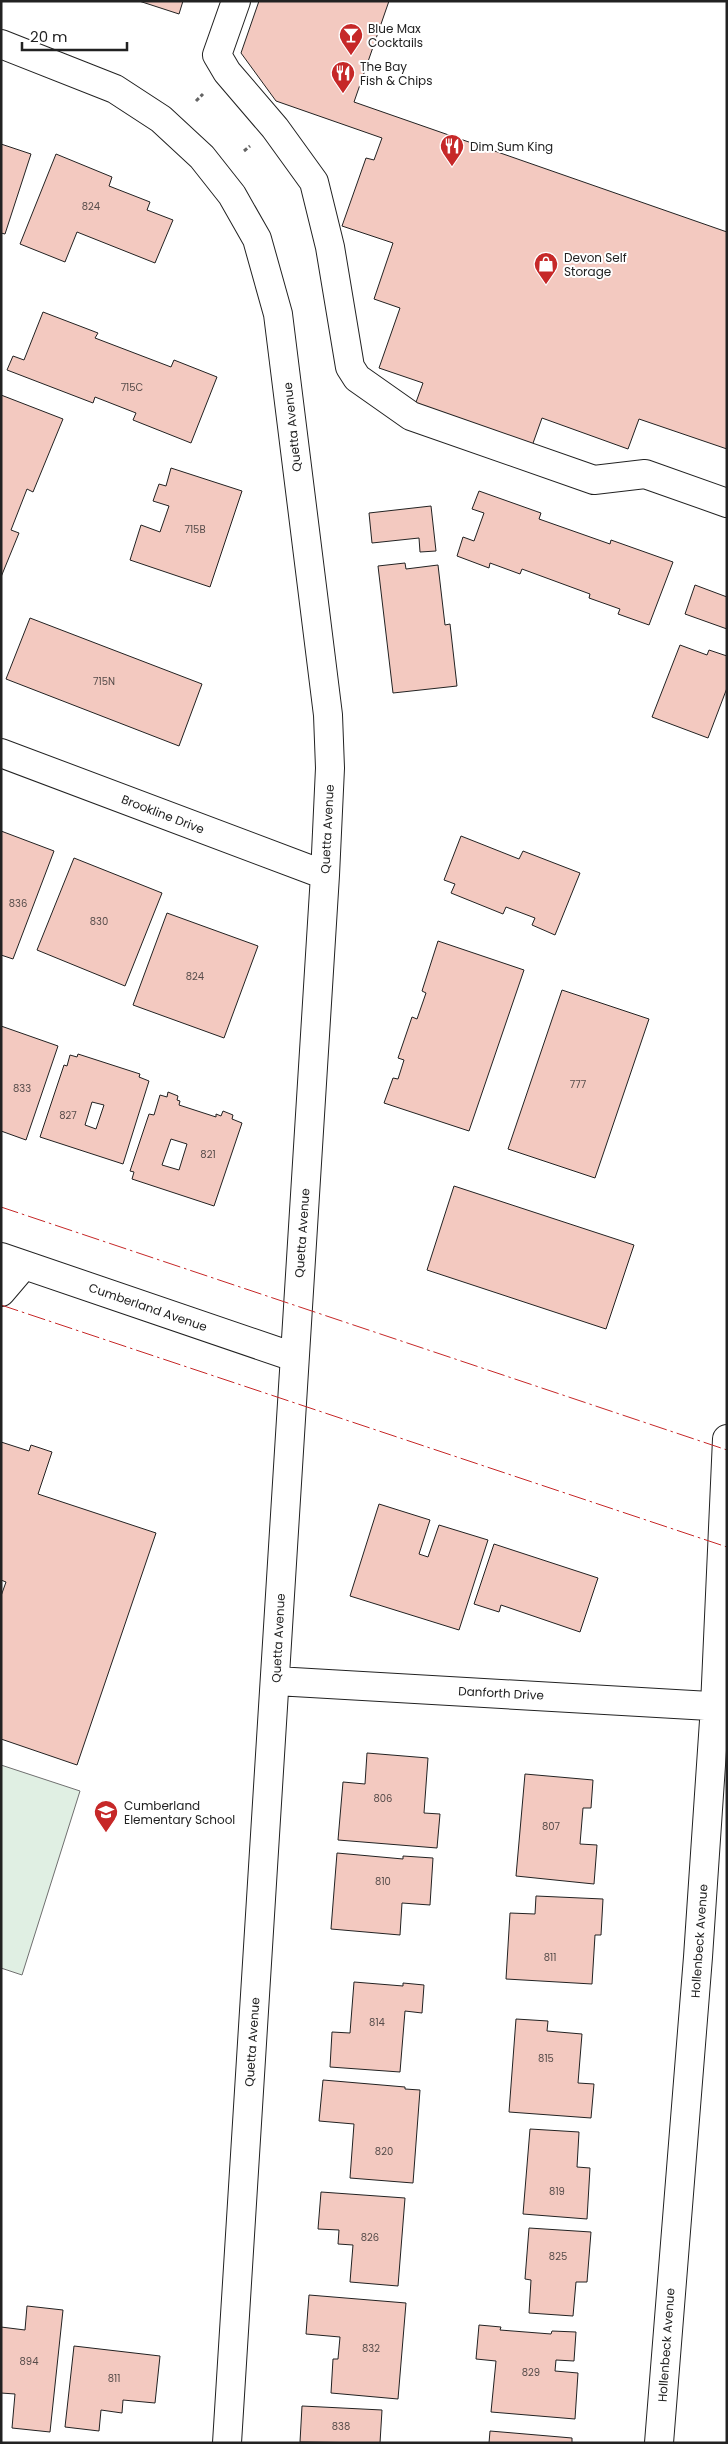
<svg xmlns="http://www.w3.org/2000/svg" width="728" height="2444" viewBox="0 0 728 2444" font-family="Poppins,sans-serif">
<rect width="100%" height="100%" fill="#fff"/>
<path fill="#e0efe3" stroke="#6f6f6f" d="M1 1765 80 1791 22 1975 1 1968Z"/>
<path fill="#f3c9c0" stroke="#222" fill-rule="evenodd" d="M139 1H183L179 14Z
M259 1H389L354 102 727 232V449L639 419 628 449 542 418 532 446 415 405 423 383 379 368 400 308 374 299 393 243 342 226 366 158 374 160 382 138 276 101 241 53Z
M1 144 31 154 5 234 1 233Z
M56 154 112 177 109 186 150 202 147 210 173 220 155 263 77 232 65 262 20 244Z
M43 312 98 333 95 338 171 367 174 360 217 377 191 443 133 420 136 413 95 397 93 403 7 370 13 356 24 360Z
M1 395 63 419 33 492 27 489 11 530 19 533 1 577Z
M171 468 242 491 210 587 130 560 141 525 160 532 169 506 153 501 159 484 166 486Z
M479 491 541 513 539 519 610 544 611 540 673 562 649 625 618 614 620 609 589 598 590 594 522 569 520 574 490 563 489 568 457 556 463 537 474 541 484 513 472 509Z
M431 506 436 551 420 552 419 538 372 543 369 513Z
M405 563 406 569 438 565 445 625 450 624 457 686 393 693 378 566Z
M695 585 727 597V629L685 614Z
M30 618 202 684 179 746 6 679Z
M680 645 707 655 709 650 727 656V688L708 738 652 717Z
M1 831 54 851 13 959 1 955Z
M461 836 519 859 523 851 580 873 555 935 532 925 535 918 506 907 503 914 451 893 455 884 444 880Z
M74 858 162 893 125 986 37 950Z
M167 913 258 946 224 1038 133 1005Z
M438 941 524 970 469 1131 384 1103 393 1078 398 1079 404 1060 398 1058 412 1017 417 1019 426 993 422 991Z
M562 990 649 1019 595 1178 508 1149Z
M1 1026 58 1046 26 1140 1 1131Z
M78 1054 140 1074 139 1077 149 1081 123 1164 40 1137 64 1065 67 1066 70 1055 77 1057ZM92 1102 104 1105 96 1129 85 1125Z
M168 1092 178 1096 177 1100 180 1101 179 1105 216 1117V1114L221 1116 223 1111 233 1115 232 1119 242 1123 214 1206 132 1179 134 1172 130 1171 149 1114 154 1115 160 1095 167 1097ZM171 1139 187 1144 179 1170 162 1165Z
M454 1186 634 1245 606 1329 427 1270Z
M1 1442 29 1451 31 1445 52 1452 38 1494 156 1533 77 1765 1 1739V1596L6 1582 1 1580Z
M379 1504 430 1520 419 1554 428 1557 439 1525 488 1540 459 1630 350 1596Z
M494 1544 598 1578 580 1632 501 1605 499 1612 474 1604Z
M367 1753 428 1758 424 1813 440 1814 437 1848 338 1840 343 1782 365 1784Z
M525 1774 593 1780 591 1808H583L580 1844 597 1845 594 1884 516 1876Z
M337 1853 403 1859V1856L433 1858 430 1905 402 1903 400 1935 331 1929Z
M536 1896 603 1899 601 1935H595L592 1984 506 1979 510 1913 535 1914Z
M354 1982 403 1986V1983L424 1985 422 2013 405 2011 400 2072 330 2067 332 2032 350 2033Z
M516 2019 548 2021 547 2031 582 2034 578 2083 594 2084 591 2118 509 2112Z
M323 2080 405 2087V2089L420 2090 413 2183 350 2178 354 2124 319 2121Z
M530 2129 579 2132 577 2167 590 2168 587 2219 523 2214Z
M321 2192 405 2198 398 2286 350 2282 353 2245 338 2244 339 2230 318 2229Z
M529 2228 591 2232 587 2282H576L573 2316 529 2313 531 2280 525 2279Z
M309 2295 406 2303 398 2399 331 2393 333 2359H338L340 2337 306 2334Z
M27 2306 63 2310 50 2432 12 2428 15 2394 1 2393V2327L25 2330Z
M479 2325 501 2327 500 2330 551 2334 552 2331 576 2332 574 2361 556 2360 555 2371 578 2373 575 2419 491 2412 496 2361 476 2359Z
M74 2346 160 2356 155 2403 123 2400 122 2413 101 2410 99 2431 65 2427Z
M302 2406 382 2410 380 2443 300 2442Z
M490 2431 572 2438V2443H489Z"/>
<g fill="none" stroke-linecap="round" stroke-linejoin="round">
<g stroke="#222" stroke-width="30">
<path id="minor" d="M236 1 217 55 227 72 275 128 314 182 330 247 350 367 357 378 411 416 594 480 645 474 727 503
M1 44 115 89 161 119 202 157 232 195 257 239 278 314 328 715 330 768 325 875 227 2443
M1 753 325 875
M1 1257 294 1357
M1 1292 24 1265
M276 1681 727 1707
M659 2443 698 1957 715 1706 727 1439"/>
</g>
<path stroke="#646464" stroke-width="3" stroke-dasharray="4 2.5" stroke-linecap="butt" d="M196 101 203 94
M244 151 250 146"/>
<use href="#minor" stroke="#fff" stroke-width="28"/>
<path stroke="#c62828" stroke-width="1" stroke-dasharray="18 4 2.5 4" stroke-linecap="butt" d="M1 1207 727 1450
M1 1305 727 1547"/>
</g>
<defs>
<g id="bar-pin" transform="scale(1.25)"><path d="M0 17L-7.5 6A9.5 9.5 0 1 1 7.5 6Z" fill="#c62828" stroke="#fff"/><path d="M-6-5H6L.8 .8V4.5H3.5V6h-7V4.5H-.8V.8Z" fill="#fff"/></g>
<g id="restaurant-pin" transform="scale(1.25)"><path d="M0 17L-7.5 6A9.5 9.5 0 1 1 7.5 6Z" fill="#c62828" stroke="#fff"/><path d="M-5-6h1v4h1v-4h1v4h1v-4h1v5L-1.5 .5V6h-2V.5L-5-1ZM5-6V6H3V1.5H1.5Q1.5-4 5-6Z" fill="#fff"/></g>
<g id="shop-pin" transform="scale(1.25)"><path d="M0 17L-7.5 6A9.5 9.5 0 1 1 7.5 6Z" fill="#c62828" stroke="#fff"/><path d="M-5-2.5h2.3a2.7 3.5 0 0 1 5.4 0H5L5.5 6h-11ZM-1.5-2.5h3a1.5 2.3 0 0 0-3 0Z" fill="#fff"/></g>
<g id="school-pin" transform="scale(1.25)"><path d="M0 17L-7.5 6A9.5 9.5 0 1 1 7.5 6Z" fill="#c62828" stroke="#fff"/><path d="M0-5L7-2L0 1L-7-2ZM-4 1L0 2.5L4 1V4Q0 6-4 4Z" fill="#fff"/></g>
</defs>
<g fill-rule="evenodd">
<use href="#bar-pin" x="351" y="35"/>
<use href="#restaurant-pin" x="343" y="73"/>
<use href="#restaurant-pin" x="452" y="146"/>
<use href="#shop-pin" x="546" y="264"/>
<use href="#school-pin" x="106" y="1812"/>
</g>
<g text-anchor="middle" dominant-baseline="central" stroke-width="4" stroke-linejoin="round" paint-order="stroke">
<g font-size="10" fill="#564c4a">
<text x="91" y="206">824</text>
<text x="132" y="387">715C</text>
<text x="195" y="529">715B</text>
<text x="104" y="681">715N</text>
<text x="18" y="903">836</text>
<text x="99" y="921">830</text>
<text x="195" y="976">824</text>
<text x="578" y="1084">777</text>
<text x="22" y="1088">833</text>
<text x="68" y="1115">827</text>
<text x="208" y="1154">821</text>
<text x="383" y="1798">806</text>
<text x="551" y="1826">807</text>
<text x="383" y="1881">810</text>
<text x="550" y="1957">811</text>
<text x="377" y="2022">814</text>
<text x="546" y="2058">815</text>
<text x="384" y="2151">820</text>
<text x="557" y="2191">819</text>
<text x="370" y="2237">826</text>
<text x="558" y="2256">825</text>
<text x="371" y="2348">832</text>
<text x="29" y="2361">894</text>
<text x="531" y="2372">829</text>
<text x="114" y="2378">811</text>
<text x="341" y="2426">838</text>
</g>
<g font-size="12" fill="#222" stroke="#fff" text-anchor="start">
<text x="368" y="28">Blue Max<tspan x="368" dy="14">Cocktails</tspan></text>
<text x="360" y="66">The Bay<tspan x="360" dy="14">Fish &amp; Chips</tspan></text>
<text x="470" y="146">Dim Sum King</text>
<text x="564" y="257">Devon Self<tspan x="564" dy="14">Storage</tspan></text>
<text x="124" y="1805">Cumberland<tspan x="124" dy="14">Elementary School</tspan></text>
</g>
<g font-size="12" fill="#222" stroke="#fff">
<text transform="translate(292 427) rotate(-96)">Quetta Avenue</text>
<text transform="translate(163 814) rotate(21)">Brookline Drive</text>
<text transform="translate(327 829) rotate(-87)">Quetta Avenue</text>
<text transform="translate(302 1233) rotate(-86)">Quetta Avenue</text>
<text transform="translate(148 1307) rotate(19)">Cumberland Avenue</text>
<text transform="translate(278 1638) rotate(-87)">Quetta Avenue</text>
<text transform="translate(501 1693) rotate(3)">Danforth Drive</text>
<text transform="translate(699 1941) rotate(-86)">Hollenbeck Avenue</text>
<text transform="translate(252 2042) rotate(-86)">Quetta Avenue</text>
<text transform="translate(666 2345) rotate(-86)">Hollenbeck Avenue</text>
</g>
</g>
<rect width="728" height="2444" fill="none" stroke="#222222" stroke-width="5"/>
<path d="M22 42v8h105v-8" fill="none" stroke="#222222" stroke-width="2.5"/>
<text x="30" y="42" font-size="15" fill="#222222" stroke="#ffffff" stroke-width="4" paint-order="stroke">20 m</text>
</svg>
